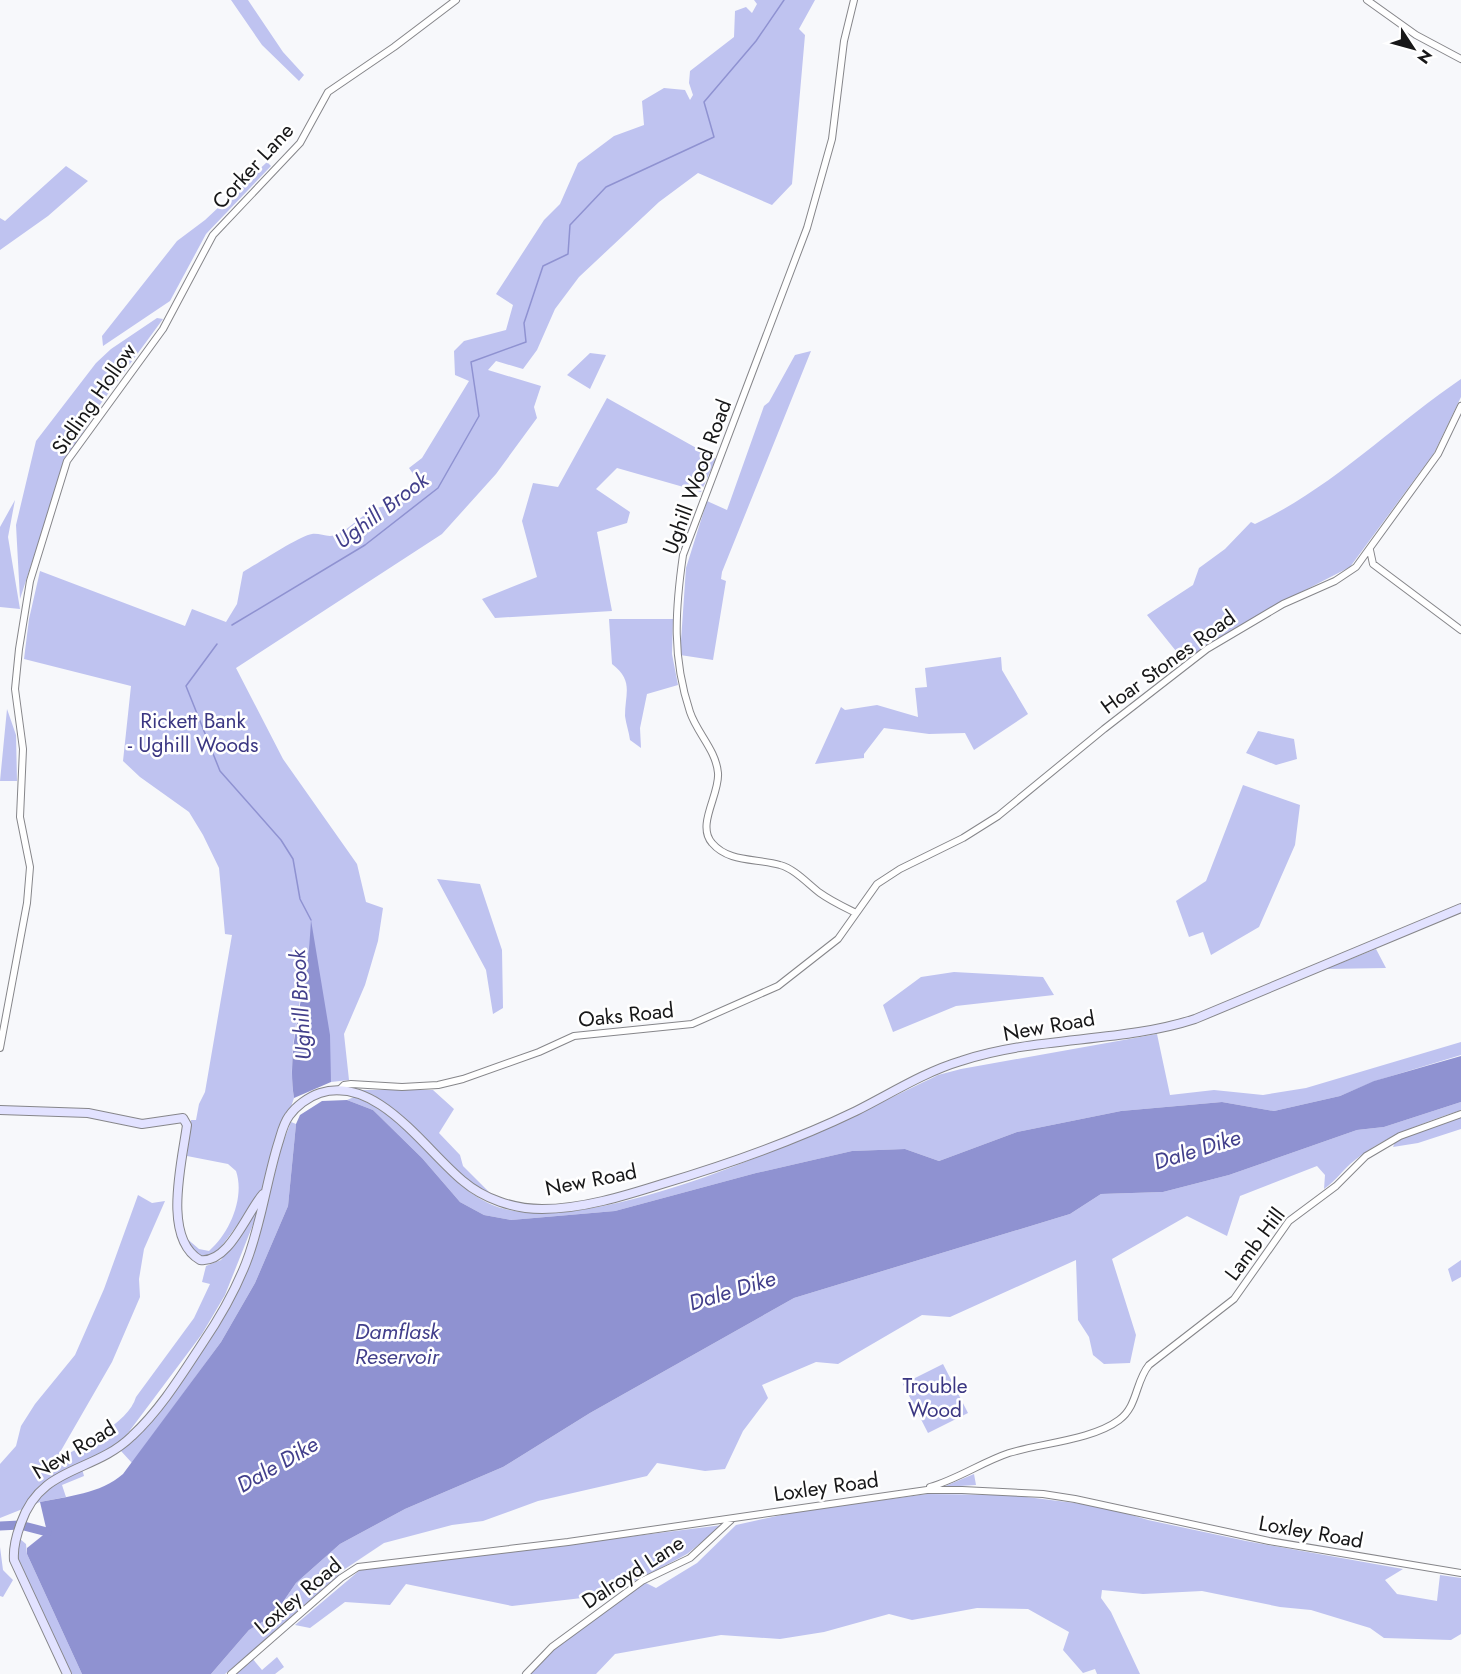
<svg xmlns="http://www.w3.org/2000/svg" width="1461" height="1674" viewBox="0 0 1461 1674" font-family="Jost,sans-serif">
<rect width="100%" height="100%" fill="#f7f8fb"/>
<path fill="#bfc3f0" d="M231 0H248L283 52 304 75 299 81 262 45Z
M754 0H815L799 29 805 35 792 184 772 205 698 173 659 202 579 277 555 309 537 350 523 369 496 361 488 370 541 386 534 407 537 418 496 474 442 534 236 668 283 759 357 864 366 902 383 908 378 941 365 985 344 1034 349 1080 331 1082 307 965C299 1007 287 1055 294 1098L263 1190 218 1251 209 1257 199 1256 185 1237 199 1249 209 1251C230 1233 245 1197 236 1171L228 1164 187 1156 191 1120H196L199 1104 205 1092 232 935 225 934 219 868 203 835 189 812 140 777 123 761 131 686 24 659 29 619 40 571 185 626 192 609 226 622 237 604 243 572C257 564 299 536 312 534 320 533 328 538 335 535 358 526 368 502 395 507L418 481 409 468 422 458 469 381 455 375 454 351 464 341 506 330 513 305 496 294 544 220 560 204 578 163 614 136 644 125 642 101 664 88 685 90 690 100 693 95 689 83 690 71 734 37 735 11 746 7 752 13 757 4Z
M267 162 271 166 206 234 170 301 103 346 102 336 177 241 205 220Z
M66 166 88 181 48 216 0 250V218L5 221Z
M157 318 163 319 99 406 65 461 20 599 16 525 36 441 96 363 111 349Z
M811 351 722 572 721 579 726 581 713 660 680 655 686 568 707 501 727 510 764 406 769 402 795 355Z
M590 353 606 355 590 389 567 375Z
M1461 379V397L1434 453 1350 567 1280 603 1184 661 1147 615 1193 585 1199 568 1225 549 1251 522 1255 524C1332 488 1392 426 1461 379Z
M607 398 716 459 701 492 617 468 596 489 630 512 627 523 597 532 612 611 495 618 482 599 537 577 522 521 533 483 558 487Z
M15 500 8 537 20 609 0 607V527Z
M609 619H673L672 654 678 685 647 694 640 728 641 748 630 740C629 732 626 724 625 716 625 693 634 681 612 664Z
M1001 657 1002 670 1028 714 974 750 965 733 929 734 884 728 864 754V758L815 764 841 707 845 710 877 705 918 717 915 688 927 687 925 668Z
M7 709 16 735 17 781H0Z
M1258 731 1294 739 1297 759 1276 765 1246 753Z
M1243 785 1300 805 1295 845 1259 927 1211 955 1203 932 1189 937 1176 901 1206 881Z
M437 879 480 884 502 950 503 1008 493 1014 486 970Z
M1376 949 1386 968 1326 969Z
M954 972 1043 977 1054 995 956 1006 893 1032 883 1005 921 977Z
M1157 1034 1170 1095 1214 1090 1263 1095 1306 1088 1461 1042V1055L1375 1081 1340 1096 1274 1111 1222 1102 1121 1111 1017 1132 939 1161 905 1149 852 1151 756 1173 615 1211 511 1220 484 1215 460 1202 422 1158 373 1110 347 1100 354 1097C409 1115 438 1179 488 1203 585 1250 846 1120 938 1075L961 1069Z
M361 1090H433L454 1109 439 1133 460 1155 463 1166 491 1194 470 1182 375 1096Z
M1461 1102V1110C1424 1123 1386 1135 1355 1160 1343 1169 1336 1181 1324 1189L1325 1175 1317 1166 1240 1196 1227 1236 1187 1216 1112 1259 1136 1335 1130 1363 1104 1364 1093 1355 1089 1337 1078 1320 1076 1260 950 1317 922 1315 838 1364 816 1362 762 1385 768 1398 743 1431 725 1469 705 1471 657 1463 647 1476 538 1501 483 1521 452 1525 384 1543 342 1571 317 1598 225 1674H211L249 1630 274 1615 296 1583 340 1544 405 1509 503 1467 590 1413 794 1298 1070 1214 1101 1194 1163 1192 1229 1175 1357 1130 1384 1127Z
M1461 1117V1129L1418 1143 1393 1147 1396 1140Z
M291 1122 296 1124 288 1206 255 1283 221 1342 132 1463 121 1451 138 1436 241 1283 256 1247 282 1145Z
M138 1195 152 1203 165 1201 144 1249 139 1279 140 1297 112 1362 55 1461C78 1448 129 1423 136 1397L194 1318 210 1284 202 1282 206 1266 221 1260 260 1207 225 1295 202 1334 125 1437 118 1444 81 1465 84 1476 62 1485 66 1497 40 1502 0 1518V1464L16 1446 21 1426 35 1404 75 1355 104 1289Z
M1461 1260V1277L1452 1282 1448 1269Z
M943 1364 968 1413 928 1433 903 1384Z
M974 1474 976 1485 943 1487Z
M927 1494 1009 1495 1075 1503 1108 1508 1148 1520 1246 1541 1403 1569 1385 1580 1397 1594 1437 1601 1440 1575 1461 1578V1634L1451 1640 1384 1638 1370 1628 1311 1610 1280 1607 1202 1591 1143 1594 1102 1590 1101 1598 1111 1612 1140 1674H1097L1095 1669 1083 1673 1063 1650 1069 1632 1028 1609 977 1608 912 1620 889 1614 824 1632 780 1639 721 1635 615 1654 596 1674H526L552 1647 642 1581 656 1588 697 1563 736 1525 795 1512Z
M723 1525 687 1554 640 1579 582 1598 512 1606 406 1584 390 1605 345 1602 310 1628 295 1625 360 1570Z
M20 1539 26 1544 27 1554 82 1674H72L20 1566 17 1557Z
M0 1547 3 1570 13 1580 3 1597 0 1596Z
M277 1657 284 1667 275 1674H234L252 1658 262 1670Z"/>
<path fill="#8f92d1" d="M311 920 330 1035 331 1082 294 1098C287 1055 300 1009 307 967 309 952 310 936 311 920Z
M1461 1056V1102L1384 1127 1357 1130 1229 1175 1163 1192 1101 1194 1070 1214 794 1298 590 1413 503 1467 405 1509 340 1544 296 1583 274 1615 249 1630 211 1674H82L27 1554V1548L47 1532 40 1502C68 1496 100 1494 123 1474L221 1342 255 1283 288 1206 296 1124 300 1115 322 1101 347 1100 373 1110 422 1158 460 1202 484 1215 511 1220 615 1211 756 1173 852 1151 905 1149 939 1161 1017 1132 1121 1111 1222 1102 1274 1111 1340 1096 1374 1081Z"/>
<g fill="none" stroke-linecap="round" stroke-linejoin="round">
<path stroke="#8f92d1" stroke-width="1.5" d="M232 625 365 545 438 488 479 416 471 362 526 342 524 323 543 266 568 254 570 225 606 187 714 137 704 102 756 41 784 0
M217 644 186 686 220 771 281 840 293 859 300 899 311 920"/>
<path stroke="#8f92d1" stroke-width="9" d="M0 1526 20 1525 47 1532"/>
<g stroke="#86868a" stroke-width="8">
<path id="street" d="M854 0 844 41 832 139 807 228 683 555C675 611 672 658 690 712 697 733 716 750 718 773 720 794 696 825 712 843 729 863 757 858 780 865 795 869 808 884 820 893 831 901 844 907 856 913
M1367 0 1416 35 1461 59
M1370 550 1373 564 1461 630
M0 1048 27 903 30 867 20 817 23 749 15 689 19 649 30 581 67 461 163 329 213 235 300 143 328 92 394 47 456 0
M338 1091 344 1085 351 1084 402 1087 438 1085 463 1079 539 1052 574 1036 692 1024 778 986 838 939 877 884 900 869 963 838 998 816 1104 729 1207 649 1283 604 1335 581 1356 567 1438 454 1461 406
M930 1487C958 1479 982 1462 1009 1453 1042 1443 1092 1440 1119 1420 1138 1406 1135 1382 1149 1365L1234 1299 1289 1221 1336 1186 1366 1156 1400 1136 1461 1114
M231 1674 341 1578 358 1567 568 1542 927 1490H962L1043 1494 1075 1499 1269 1541 1461 1573
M526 1674 552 1647 642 1581 690 1558 731 1520"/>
</g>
<g stroke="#86868a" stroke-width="10">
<path id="secondary" d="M0 1110 88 1113 142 1124 183 1118 187 1125C182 1162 162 1238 200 1260 229 1264 247 1212 263 1194
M67 1674 14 1560C13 1547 16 1536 21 1523 41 1465 93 1474 132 1436 160 1410 181 1376 202 1344 219 1319 235 1291 246 1263 261 1225 266 1183 278 1144 281 1135 283 1124 289 1116 296 1106 308 1097 320 1093 377 1075 425 1150 463 1181 484 1199 514 1209 542 1209 582 1209 624 1196 662 1184 729 1164 794 1141 856 1111 890 1094 924 1072 961 1061 1036 1036 1122 1043 1195 1019L1461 908"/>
</g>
<use href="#street" stroke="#fff" stroke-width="6"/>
<use href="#secondary" stroke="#e2e2ff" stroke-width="8"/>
</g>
<g text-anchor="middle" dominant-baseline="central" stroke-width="5" stroke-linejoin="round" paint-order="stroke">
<g font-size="21" fill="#171718" stroke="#fff">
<text transform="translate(253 166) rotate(-47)">Corker Lane</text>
<text transform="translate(94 399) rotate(-55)">Sidling Hollow</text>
<text transform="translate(697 477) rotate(-70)">Ughill Wood Road</text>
<text transform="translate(1168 662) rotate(-36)">Hoar Stones Road</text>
<text transform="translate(626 1015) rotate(-6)">Oaks Road</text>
<text transform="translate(1049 1026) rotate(-10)">New Road</text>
<text transform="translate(591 1180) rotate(-11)">New Road</text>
<text transform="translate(1255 1244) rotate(-53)">Lamb Hill</text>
<text transform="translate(74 1450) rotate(-31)">New Road</text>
<text transform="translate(826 1487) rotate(-8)">Loxley Road</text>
<text transform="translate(1311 1532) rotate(10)">Loxley Road</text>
<text transform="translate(633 1572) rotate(-33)">Dalroyd Lane</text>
<text transform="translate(298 1596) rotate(-40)">Loxley Road</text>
</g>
<g font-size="21" fill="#3b3782" stroke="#fff">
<text x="193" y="721">Rickett Bank<tspan x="193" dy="24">- Ughill Woods</tspan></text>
<text x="935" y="1386">Trouble<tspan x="935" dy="24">Wood</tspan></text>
</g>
<g font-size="22" font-style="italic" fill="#423f8b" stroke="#fff">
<text transform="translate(381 510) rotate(-37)">Ughill Brook</text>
<text transform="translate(300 1005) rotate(-93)">Ughill Brook</text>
<text transform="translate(1197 1149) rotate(-17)">Dale Dike</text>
<text transform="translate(732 1290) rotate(-17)">Dale Dike</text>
<text x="397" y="1331">Damflask<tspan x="397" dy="25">Reservoir</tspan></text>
<text transform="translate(277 1464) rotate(-30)">Dale Dike</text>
</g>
</g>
<g transform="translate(1413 48) rotate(126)" stroke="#ffffff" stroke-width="4.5" paint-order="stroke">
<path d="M0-4.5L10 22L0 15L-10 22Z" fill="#171718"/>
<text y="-9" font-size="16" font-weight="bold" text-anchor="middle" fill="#171718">N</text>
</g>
</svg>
